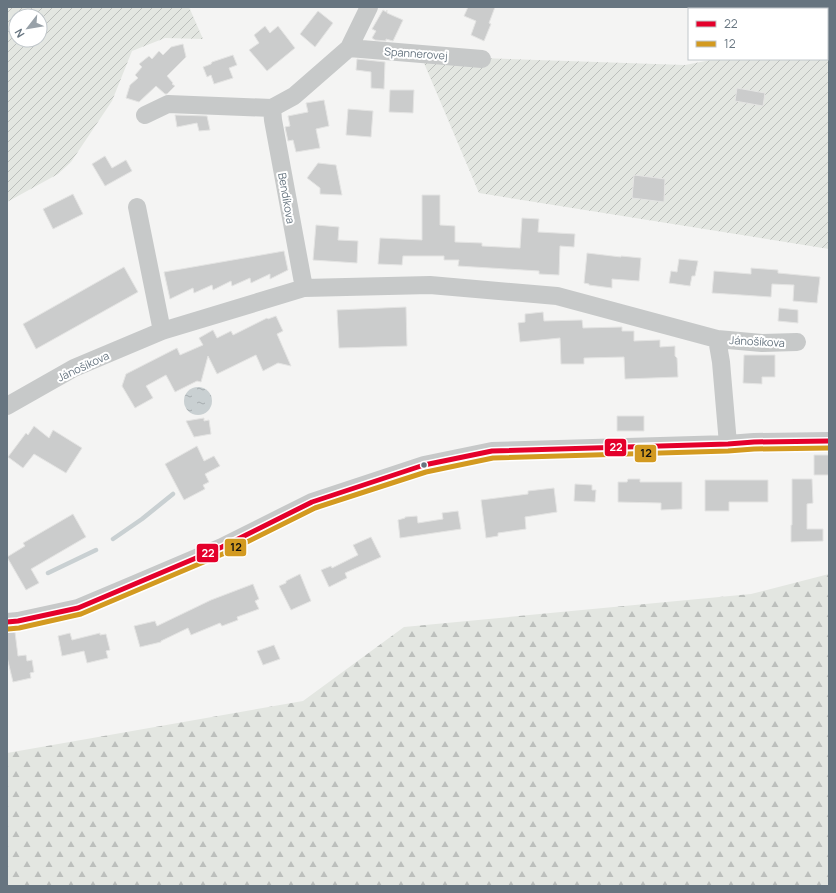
<svg xmlns="http://www.w3.org/2000/svg" width="836" height="893" viewBox="0 0 836 893" font-family="Manrope,sans-serif">
<defs>
<pattern id="forest-firs" width="22" height="20" patternUnits="userSpaceOnUse"><rect width="22" height="20" fill="#e3e6e1"/><path d="M5 1l3.5 6h-7zM16 11l3.5 6h-7z" fill="#bcbfbc"/></pattern>
<pattern id="garden-furrows" width="10" height="10" patternUnits="userSpaceOnUse"><rect width="10" height="10" fill="#e3e6e1"/><path d="M-1 1l2-2M0 10L10 0M9 11l2-2" fill="none" stroke="#bcbfbc"/></pattern>
<pattern id="water-ripples" width="26" height="14" patternUnits="userSpaceOnUse"><rect width="26" height="14" fill="#c9d0d2"/><path d="M2 4q2-2 4 0t4 0M15 11q2-2 4 0t4 0" fill="none" stroke="#a7adb0"/></pattern>
</defs>
<rect width="100%" height="100%" fill="#f4f4f3"/>
<path fill="url(#forest-firs)" d="M829 574V886H7V753L303 701 404 627 751 594Z"/>
<path fill="url(#garden-furrows)" fill-rule="evenodd" d="M7 7H189L203 39 165 38 132 51 112 101 71 162 58 174 7 202ZM16 16H40V40H16Z
M829 37V249L479 193 421 56 685 65 716 59H827V38Z"/>
<path fill="url(#water-ripples)" d="M184 401a14 14 0 1 1 28 0a14 14 0 1 1-28 0Z"/>
<g fill="none" stroke-linecap="round" stroke-linejoin="round">
<path stroke="#c9d0d2" stroke-width="4.5" d="M113 539 142 519 173 494
M48 573 96 550"/>
</g>
<path fill="#cbcccc" stroke="#e4e4e3" d="M468 7H495L489 23 491 24 484 41 471 35 476 21 464 16Z
M383 10 386 12 387 10V13L403 20 393 41 386 39V41L375 40 372 38 376 31 372 29Z
M318 11 333 23 315 47 300 34Z
M265 26 270 33 278 26 295 48 267 71 249 50 259 43 254 35Z
M183 44 186 57 167 76 173 83 172 84 175 86 167 94H165L156 86 139 102 126 98 130 85 138 78 135 75 142 67 139 64 149 56 152 59 159 51 163 55 171 47Z
M233 55 237 65 229 68 233 78 214 84 211 75 207 77 203 67 211 64 212 62Z
M357 59 385 62 384 89 371 88V72L356 70Z
M737 88 765 93 763 106 735 101Z
M390 90H414L413 113 389 112Z
M324 100 329 126 316 129 320 148 296 152 293 140 288 141 285 127 290 126 288 116 308 112 306 103Z
M348 109 373 111 371 137 346 135Z
M175 115 207 116 210 130 199 131 197 123 177 127Z
M105 156 112 168 126 160 132 171 105 186 92 164Z
M318 163 336 165 342 195 320 194V188L307 178Z
M634 175 665 179 664 202 632 198Z
M73 194 83 214 53 229 43 209Z
M422 195H440V225L455 226V242L482 243V246L520 248 522 218 539 219 538 232 575 234 574 247 560 246 559 275 539 274V271L458 266 459 260H444V256H403L402 265 378 264 380 238 422 240Z
M316 225 339 227 338 240 358 241 357 263 313 260Z
M284 251 288 270 270 279V274L251 283 250 278 232 286 231 281 213 290 212 285 194 293 193 288 170 299 164 272Z
M587 253 621 257V256L641 258 639 281 612 279V288L589 285V284L584 283Z
M679 259 698 261 695 276H692L690 286 669 283 671 271 677 272Z
M124 267 138 292 36 349 23 324Z
M751 268 778 270V273L820 277 817 303 793 301 794 285 772 284 771 297 712 293 714 271 751 274Z
M406 307 407 346 339 348 337 310Z
M779 308 798 310V323L778 321Z
M543 312 544 321 582 320 583 328 622 327V331H634V341L660 340V347L675 346V356L677 358 678 377 625 379 624 357 584 358V364H561L560 338 520 342 518 323 525 322V314Z
M276 316 283 331 277 334 291 366 278 363 263 371 256 355 217 374 208 356 201 382 197 381 175 392 166 375 146 386 153 398 135 408 122 386 126 374 177 348 180 355 203 345 199 338 213 330 217 338 231 331 233 335 267 318 268 319Z
M744 355H775V377H762V384L743 383Z
M617 416H644V431H617Z
M204 418V421L209 420 211 434 194 437 186 421Z
M34 426 49 438 53 430 82 448 66 473 34 454 23 468 8 457 26 433 28 435Z
M197 446 204 461 214 456 220 466 205 474 209 482 203 485 205 489 184 500 165 464Z
M814 455H829V475H814Z
M628 479H640V482H682V509L661 510V503L618 502V482H627Z
M792 479H812L813 503 807 504V529H823V541L791 542V525H792Z
M705 480H768V502H729V511H705Z
M575 484 592 485V490H596L595 502 574 501Z
M554 488 557 512 525 517 526 529 498 533V536L486 538 481 500 528 494V491Z
M458 511 461 529 400 538 398 520 405 518V517L417 516 418 523 443 519 442 513Z
M73 514 86 537 31 569 39 583 26 590 7 557 25 546 23 543Z
M371 537 381 557 345 573 347 578 329 587 321 570 331 566 332 568 358 555 353 545Z
M300 574 311 601 291 610 279 586 286 583V581Z
M253 584 259 599 255 601 259 609 237 617 238 620 222 626 220 623 191 635 188 628 161 641V642L140 647 134 626 155 621 157 626 211 600Z
M7 632H15L18 656 26 655 27 661 32 660 34 672 30 673 31 678 13 682 7 657Z
M70 633 72 640 100 633V635L106 634 110 650 106 651 108 658 87 663 84 651 62 656 58 636Z
M274 645 280 659 263 665 257 651Z"/>
<g fill="none" stroke-linecap="round" stroke-linejoin="round">
<path stroke="#c7c9c9" stroke-width="18" d="M349 48 482 59
M272 108 273 120 304 288
M145 115 168 104 272 108 294 96 349 48 369 7
M137 207 162 331
M717 339 762 343 797 342
M7 406 74 368 162 331 304 288 430 285 557 296 717 339 721 362 728 444
M7 622 18 621 78 608 135 584 222 547 312 502 424 465 492 451 728 444 754 442 829 441"/>
<g stroke="#fff" stroke-width="8">
<path id="bus-1" d="M7 622 18 621 78 608 222 547 312 502 424 465 492 451 728 444 754 442 829 441"/>
</g>
<g stroke="#fff" stroke-width="8">
<path id="bus-2" d="M8 629 19 628 81 614 225 553 315 508 426 472 493 458 728 451 754 449 829 448"/>
</g>
<use href="#bus-1" stroke="#e4002b" stroke-width="5"/>
<use href="#bus-2" stroke="#d39a20" stroke-width="5"/>
</g>
<circle fill="#677580" stroke="#fff" stroke-width="1.5" cx="424" cy="465" r="3.5"/>
<g text-anchor="middle" dominant-baseline="central" stroke-width="4" stroke-linejoin="round" paint-order="stroke">
<g font-size="11" fill="#677580" stroke="#fff">
<text transform="translate(416 53) rotate(4)">Spannerovej</text>
<text transform="translate(287 198) rotate(80)">Bendíkova</text>
<text transform="translate(757 341) rotate(3)">Jánošíkova</text>
<text transform="translate(83 366) rotate(-25)">Jánošíkova</text>
</g>
</g>
<g stroke="#fff" stroke-width="1.5">
<rect x="604" y="438" width="23" height="19" rx="4" fill="#e4002b"/>
<rect x="634" y="444" width="23" height="19" rx="4" fill="#d39a20"/>
<rect x="224" y="538" width="23" height="19" rx="4" fill="#d39a20"/>
<rect x="196" y="543" width="23" height="20" rx="4" fill="#e4002b"/>
</g>
<g font-size="11" text-anchor="middle" font-weight="bold" fill="#fff">
<text x="616" y="451">22</text>
<text x="208" y="557">22</text>
</g>
<g font-size="11" text-anchor="middle" font-weight="bold" fill="#111">
<text x="646" y="457">12</text>
<text x="236" y="551">12</text>
</g>
<rect width="836" height="893" fill="none" stroke="#677580" stroke-width="16"/>
<rect x="688" y="8" width="140" height="52" fill="#ffffff" stroke="#c2c8cc"/>
<rect x="696" y="21" width="20" height="6" fill="#e4002b" stroke="#c2c8cc"/>
<text x="724" y="28" font-size="12" fill="#677580">22</text>
<rect x="696" y="41" width="20" height="6" fill="#d39a20" stroke="#c2c8cc"/>
<text x="724" y="48" font-size="12" fill="#677580">12</text>
<g transform="translate(28 28) rotate(239)"><circle r="19" fill="#ffffff" stroke="#c2c8cc"/>
<path d="M0-3L7 15L0 10L-7 15Z" fill="#98a1a8"/>
<text y="-6" font-size="11" font-weight="bold" text-anchor="middle" fill="#677580">N</text>
</g>
</svg>
